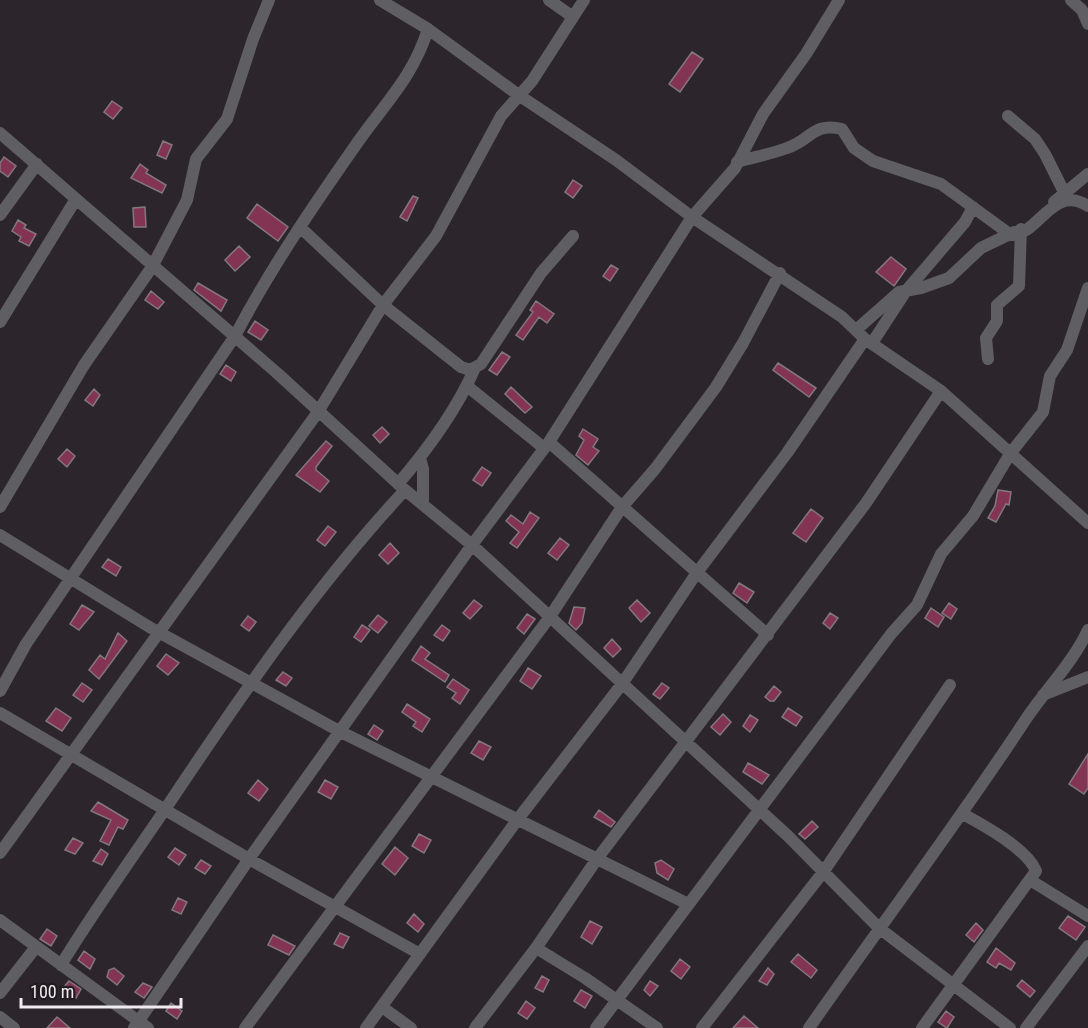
<svg xmlns="http://www.w3.org/2000/svg" width="1088" height="1028" viewBox="0 0 1088 1028" font-family="'Roboto Condensed',sans-serif">
<rect width="100%" height="100%" fill="#2c252b"/>
<path fill="#833452" stroke="#83787b" stroke-width="1.5" d="M692 52 703 59 680 92 669 84Z
M112 101 122 108 113 119 104 112Z
M163 141 172 145 166 159 157 155Z
M4 157 16 166 8 177 0 171V163Z
M140 164 148 170 146 173 166 185 162 193 131 178Z
M573 180 582 186 573 198 565 192Z
M413 196 418 198 407 221 400 217Z
M257 204 288 227 278 241 247 218Z
M145 207 146 227H134L133 208Z
M18 220 26 225 24 228 36 234 29 246 19 241 21 237 12 231Z
M239 246 250 257 235 271 225 260Z
M891 257 906 269 894 286 876 272Z
M611 265 618 269 610 281 603 276Z
M198 283 227 300 221 311 194 290Z
M151 291 164 302 158 309 145 300Z
M536 301 554 314 547 323 539 317 523 340 516 335 533 312 530 310Z
M255 321 268 330 261 340 248 332Z
M502 352 510 357 497 375 489 370Z
M778 363 816 388 809 397 773 370Z
M226 365 236 372 231 381 220 374Z
M511 387 532 407 525 413 505 394Z
M94 389 100 395 93 406 85 400Z
M382 427 389 434 380 443 373 435Z
M583 429 598 439 593 447 599 451 588 465 576 455 584 440 579 436Z
M326 441 332 446 316 467V470L329 481 320 492 296 475Z
M67 449 75 456 67 467 58 459Z
M482 467 491 473 482 486 473 480Z
M998 490 1011 492 1009 505 1006 504 996 522 988 518 995 506Z
M811 509 823 518 806 542 793 533Z
M530 512 539 518 517 548 510 543 519 532 506 521 511 515 523 524Z
M328 526 336 532 325 546 317 540Z
M560 538 569 545 557 560 548 553Z
M390 543 399 553 388 564 379 555Z
M108 559 121 567 116 576 102 567Z
M739 583 754 592 747 603 733 593Z
M474 600 482 606 470 619 463 613Z
M637 600 650 613 641 622 629 608Z
M949 603 957 609 951 619 942 613Z
M82 605 94 612 79 630 70 624Z
M574 607 585 608 582 623 576 630 569 623Z
M931 608 944 617 938 627 925 618Z
M830 613 838 618 830 629 823 623Z
M527 614 535 619 524 634 517 628Z
M378 615 387 622 378 633 369 626Z
M248 616 256 622 249 631 241 625Z
M362 625 370 630 361 642 354 637Z
M442 625 450 631 443 641 434 635Z
M118 633 127 641 99 679 89 670 100 655 105 659Z
M612 639 621 649 613 657 604 648Z
M421 646 430 653 425 659 449 675 445 682 412 660Z
M166 654 179 663 168 675 157 666Z
M528 668 541 676 532 689 520 681Z
M283 672 292 678 286 686 276 680Z
M453 679 469 690 460 704 452 698 456 693 447 687Z
M82 683 92 690 83 702 73 695Z
M662 683 669 688 660 699 653 694Z
M774 686 781 692 774 701H770L765 697Z
M407 704 430 719 422 732 413 726 416 722 402 712Z
M56 708 71 718 62 731 46 721Z
M788 708 802 717 796 726 782 717Z
M723 714 731 722 720 735 711 727Z
M750 715 758 720 750 732 743 726Z
M374 725 383 731 377 740 368 734Z
M479 741 491 747 483 760 471 753Z
M1088 754V788L1084 794 1069 784Z
M748 763 769 775 762 784 743 772Z
M258 780 268 789 259 801 248 793Z
M325 780 338 787 331 799 318 792Z
M98 802 128 820 123 829 118 827 109 845 100 841 111 820 91 811Z
M599 810 615 822 611 827 594 817Z
M812 821 818 827 805 839 799 834Z
M419 834 431 840 424 853 412 846Z
M73 838 83 843 75 854 65 850Z
M395 847 408 858 395 875 382 864Z
M175 848 186 855 179 865 168 857Z
M101 849 108 854 102 865 93 861Z
M201 860 211 866 205 874 195 868Z
M661 860 674 869 668 880 657 873 655 863Z
M178 898 187 902 181 914 172 910Z
M414 914 424 924 418 932 407 923Z
M1068 916 1085 927 1076 940 1059 928Z
M590 921 602 927 592 944 581 937Z
M976 923 983 930 974 942 966 935Z
M47 929 57 936 51 946 40 939Z
M340 933 349 937 343 948 334 944Z
M273 935 295 946 289 955 268 945Z
M996 948 1015 963 1011 970 999 963 996 968 987 962Z
M84 951 95 959 90 969 78 960Z
M798 954 817 970 811 978 791 962Z
M680 959 690 967 681 979 671 971Z
M114 968 124 976 117 985 107 977 109 970Z
M768 968 774 974 767 985 759 981Z
M542 976 549 980 543 992 535 988Z
M1022 980 1035 991 1030 997 1017 986Z
M69 981 81 989 76 998 63 988Z
M650 981 658 986 650 996 644 990Z
M143 983 152 987 144 998 135 992Z
M581 990 592 996 585 1008 574 1001Z
M526 1001 535 1008 527 1019 518 1013Z
M171 1003 182 1011 177 1019 166 1011Z
M946 1011 954 1017 947 1028 938 1022Z
M744 1016 758 1028H733Z
M57 1017 70 1028H47Z"/>
<g fill="none" stroke-linecap="round" stroke-linejoin="round">
<path stroke="#5f5e62" stroke-width="12" d="M380 0 428 29 520 96 616 160 692 217 842 317 865 339 941 391 1088 523
M549 0 573 17
M1071 0 1082 10 1088 24
M1008 116 1035 139 1045 154 1068 200
M0 133 277 373 405 490 472 545 788 836 879 928 1010 1028
M737 162C754 157 771 154 787 148 811 140 813 122 842 129L854 148 873 161 941 184 1011 235C1038 236 1053 183 1088 206
M1054 202 1088 174
M0 215 37 164
M301 228 383 305 461 367 470 370 481 364 541 273 573 236
M0 322 76 199
M856 330 899 292 921 288 949 278 981 248 1014 232
M872 343 906 291 965 222 973 207
M988 359 986 338 997 321V305L1019 286 1021 229
M467 386 544 448
M549 442 768 635
M420 458 423 469V505
M398 484C427 450 456 411 474 370
M0 507 84 365 152 267 187 200 196 159 227 119 253 39 269 0
M0 535 151 628 341 732 688 904
M0 691 26 644 235 336C269 271 311 209 353 149 382 106 412 80 428 29
M1043 695 1088 677
M0 713 249 859 420 954
M0 853 318 412 383 305 436 236 501 116 532 81 584 0
M1030 880 1088 916
M0 920 148 1028
M536 948 585 978 657 1028
M61 965C95 909 133 857 170 802 242 694 316 586 405 490
M0 993 36 947
M382 1007 411 1028
M0 1017 14 1028
M134 1028 249 859 472 545 549 442 692 217 735 168 763 114 806 54 839 0
M245 1028 549 618 622 507 655 469 716 387 743 343 780 273
M366 1028 518 819 622 684 696 574 787 453 865 339
M475 1028 536 948 597 859 866 503 941 391
M596 1028 891 634 917 605 941 554 973 516 1010 454 1043 412 1050 376 1067 350 1088 288
M702 1028 824 871 950 685
M809 1028C881 925 957 824 1026 719 1046 689 1072 664 1088 630
M922 1028 1036 871C1027 849 985 826 963 814
M1026 1028 1088 946"/>
</g>
<path d="M21 998v9h160v-9" fill="none" stroke="#efebee" stroke-width="3"/>
<text x="30" y="998" font-size="18" fill="#efebee" stroke="#221c21" stroke-width="4.5" paint-order="stroke">100 m</text>
</svg>
